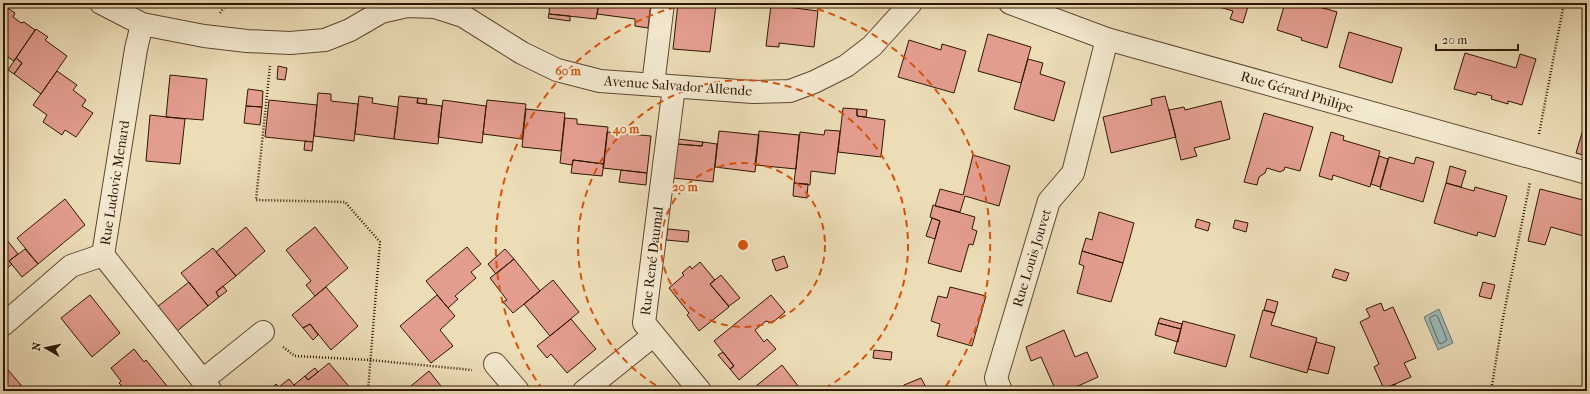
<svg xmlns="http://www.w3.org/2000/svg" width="1590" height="394" viewBox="0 0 1590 394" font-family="'IM FELL French Canon',serif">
<rect width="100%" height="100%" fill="#ecddb7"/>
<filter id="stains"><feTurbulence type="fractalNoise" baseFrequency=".005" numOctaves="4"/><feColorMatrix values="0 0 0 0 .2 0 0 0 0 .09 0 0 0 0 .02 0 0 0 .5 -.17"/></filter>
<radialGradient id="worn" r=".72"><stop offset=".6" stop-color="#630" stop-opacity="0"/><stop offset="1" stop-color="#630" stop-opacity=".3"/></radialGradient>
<path fill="#9cbab8" stroke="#707970" d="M1439 309 1453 343 1438 350 1424 317Z"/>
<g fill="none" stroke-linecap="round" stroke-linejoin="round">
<path stroke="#66685e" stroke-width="1" d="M1436 315 1438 317 1447 340 1441 344 1439 343 1430 320V318Z"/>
</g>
<path fill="#e39d8f" stroke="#2f1703" d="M550 3H599L596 19 549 14Z
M599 3H651L648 28 635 26V19L597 14Z
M678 3 716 5 710 52 673 49Z
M1205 3H1249L1243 23 1230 19 1233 11Z
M1285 3H1307L1337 12 1327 48 1301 40 1302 38 1277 30Z
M1307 3H1328L1326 9Z
M3 5 15 13 13 17 21 23 24 22 35 30 14 61 3 54Z
M771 5 818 11 814 47 779 43V47L766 46Z
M549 14 570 16V21L548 18Z
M36 29 48 37 45 40 67 56 41 94 14 74 22 63 16 58Z
M1349 32 1402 48 1392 83 1339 67Z
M988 34 1031 47 1021 83 978 71Z
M909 40 941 50 942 44 966 51 954 93 898 77Z
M1465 53 1516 68 1520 54 1536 59 1522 105 1508 101V104L1491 99 1492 96 1477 92 1476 95 1454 89Z
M16 58 22 63 14 74 8 70Z
M1028 59 1043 63 1040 74 1065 82 1054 121 1014 109Z
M278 66 287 68 285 80 277 79Z
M57 71 77 85 73 90 86 100 82 106 93 113 76 137 65 130 62 135 43 122 47 115 33 105Z
M170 75 207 79 203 120 166 117Z
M248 89 263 91 262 107 246 106Z
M318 93 331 94V101L358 104 354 141 314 136Z
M359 96 373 98 372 103 398 107 394 139 355 134Z
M399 96 418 98 417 103 442 106 438 144 394 139Z
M1165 96 1176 137 1111 153 1103 117 1152 105 1151 99Z
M418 98 427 99 426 104 417 103Z
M269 100 317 105 313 142 265 137Z
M443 100 486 106 482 143 438 137Z
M487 100 526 104 522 139 483 134Z
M1221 101 1230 139 1194 148 1197 156 1181 160 1169 110 1184 107 1185 110Z
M246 106 262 107 260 125 244 123Z
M843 108 857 109V116L885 120 881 157 838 152Z
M526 109 565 113 561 151 522 147Z
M857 109 867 110 866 117 857 116Z
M1264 113 1313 127 1300 171 1285 167 1284 170 1280 172 1267 168 1265 173 1259 177 1257 185 1244 182Z
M150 115 185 119 180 164 146 161Z
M1587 116V156L1576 153Z
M565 118 577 119V124L608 127 604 164 573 160 572 165 560 163Z
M825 130 840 131 835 174 811 171 810 185 794 183 800 132 824 135Z
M719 131 759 135 755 172 715 167Z
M759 131 799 135 796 169 755 165Z
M607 132 651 136 647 173 603 168Z
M1331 132 1344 136 1343 140 1380 151 1370 187 1333 175 1332 180 1319 176Z
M678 139 703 142 702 146 677 144Z
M305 141 313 142 312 151 304 150Z
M703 142 717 144 713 182 673 178 677 144 702 146Z
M973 155 1010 166 999 206 965 196 960 212 935 206 940 189 963 195Z
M1379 156 1388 159 1380 187 1371 184Z
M1389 157 1414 164 1416 157 1434 162 1423 202 1380 189Z
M573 160 604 164 602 176 571 173Z
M1450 166 1466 171 1461 187 1446 183Z
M621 170 647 173 646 185 619 182Z
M794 183 808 184 807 198 793 196Z
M1446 183 1474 191 1475 187 1507 196 1495 237 1478 232 1477 236 1434 223Z
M1540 189 1587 201V237L1551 227 1545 245 1528 241Z
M65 199 85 225 38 264 17 238Z
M933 205 975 217 972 229 977 231 973 245 969 244 961 272 928 263 940 221 930 217Z
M1099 212 1134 223 1123 263 1082 251 1086 238 1092 240Z
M932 218 940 221 935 239 926 236Z
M1197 219 1210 223 1208 231 1195 227Z
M1235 220 1248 223 1246 232 1233 228Z
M246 227 265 251 236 276 216 252Z
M315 227 348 268 315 296 306 285 311 281 286 250Z
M668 229 689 231 688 242 666 240Z
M3 235 18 254 9 261 12 264 3 272Z
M467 247 481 264 471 272 476 278 455 296 458 299 448 308 426 281Z
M213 248 236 276 216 292 219 297 208 306 181 273Z
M25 249 38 264 22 277 9 261Z
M505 249 514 259 496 274 488 264Z
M1082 251 1123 263 1111 302 1077 293 1084 266 1079 264Z
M784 256 788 267 776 271 772 260Z
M514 259 540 291 513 313 503 302 507 300 490 278Z
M700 262 715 280 710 284 729 307 699 331 687 315 689 313 669 288 684 275 682 273 690 266 692 269Z
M1335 269 1349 273 1346 281 1332 277Z
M721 275 740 298 729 306 710 284Z
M553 280 579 312 550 336 524 304Z
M189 282 208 306 177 331 157 307Z
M1483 282 1495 285 1491 299 1479 296Z
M223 286 227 291 219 297 216 292Z
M326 287 358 326 331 350 310 324 303 328 292 315Z
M950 287 986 296 972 346 937 336 940 324 931 321 938 296 947 298Z
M90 295 120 333 92 357 61 318Z
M437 295 455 316 440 330 453 346 431 363 400 326Z
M771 295 785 312 772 323 766 321 755 330 764 342 767 339 776 349 739 380 730 369 734 366 714 341Z
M1267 299 1278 302 1275 313 1264 310Z
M1381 303 1384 311 1393 307 1416 358 1404 363 1411 377 1384 389 1374 367 1379 364 1360 322 1370 317 1366 309Z
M1263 310 1275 313 1271 325 1317 338 1307 373 1250 357Z
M1160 318 1182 324 1181 329 1158 323Z
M571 319 596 349 567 373 551 354 547 358 537 346Z
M1183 321 1235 335 1226 367 1174 353Z
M1158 323 1181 329 1178 342 1155 335Z
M310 324 318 335 313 340 303 328Z
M1064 330 1075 357 1087 352 1098 377 1067 391H1056L1041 357 1031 361 1026 347Z
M1316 342 1335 347 1328 374 1308 369Z
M134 349 144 362 146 360 171 391H126L119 383 121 381 111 368Z
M874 350 892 352 891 360 873 358Z
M723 352 734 366 730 369 718 355Z
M329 363 351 389 348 391H299L294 385 305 376 308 380Z
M3 364 26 391H3Z
M782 365 802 391H750Z
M315 368 318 372 308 380 305 376Z
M429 371 445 391H405Z
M921 378 928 391H899L904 385Z
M289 379 299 391H268L276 384 279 387Z
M1395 384 1398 391H1379L1384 389Z"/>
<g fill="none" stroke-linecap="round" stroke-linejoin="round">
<g stroke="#5e4830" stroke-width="24">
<path id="minor" d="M101 3 142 24 204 36 247 41 290 43 325 40 350 30 381 12 407 6 435 7 463 16 522 53 557 70 600 81 753 92 790 91 814 82 846 66 872 46 911 3
M1010 3 1107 39 1587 173
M142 24 136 49 103 255 211 391
M653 85 663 3
M674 87 644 323 700 391
M3 325 71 266 103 255
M495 364 518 391
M203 380 263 332
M584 391 654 335
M1001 391 996 378 1049 201 1073 173 1107 39"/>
</g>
<path stroke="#2f1703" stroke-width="2.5" stroke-dasharray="1 2" stroke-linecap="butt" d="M220 13 227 3
M270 66 256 200 345 202 380 242 368 391
M1539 134 1564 3
M283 347 295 356 370 360 472 370
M1491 391 1503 318 1530 182"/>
<use href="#minor" stroke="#f3e9d0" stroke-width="22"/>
</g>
<g fill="none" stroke="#d6520b" stroke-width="2" stroke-dasharray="7 5">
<circle cx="743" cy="245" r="82"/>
<path d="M666 391A165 165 0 1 1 820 391"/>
<path d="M543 390A247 247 0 0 1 692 3M794 3A247 247 0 0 1 943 390"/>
</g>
<g text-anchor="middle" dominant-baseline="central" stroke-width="4" stroke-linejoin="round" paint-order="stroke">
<g font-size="14" fill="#2f1703" stroke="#f3e9d0">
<text transform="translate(678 86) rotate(4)">Avenue Salvador Allende</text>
<text transform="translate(1297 92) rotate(16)">Rue Gérard Philipe</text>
<text transform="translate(115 183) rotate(-81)">Rue Ludovic Menard</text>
<text transform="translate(1032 258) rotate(-73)">Rue Louis Jouvet</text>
<text transform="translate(652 261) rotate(-83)">Rue René Daumal</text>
</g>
</g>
<circle cx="743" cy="245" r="6" fill="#d6520b" stroke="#f3e9d0" stroke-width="2"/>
<g font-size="12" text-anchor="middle" font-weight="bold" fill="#d6520b" stroke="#f3e9d0" stroke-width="4" stroke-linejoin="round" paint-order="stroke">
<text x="568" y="75">60 m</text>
<text x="626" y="133">40 m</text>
<text x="685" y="191">20 m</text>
</g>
<rect width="1590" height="394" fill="none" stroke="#ecddb7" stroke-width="16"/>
<rect x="4" y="4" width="1582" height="386" fill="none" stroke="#2f1703" stroke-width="2"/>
<rect x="8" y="8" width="1574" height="378" fill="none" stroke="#2f1703"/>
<g transform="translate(46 348) rotate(279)" stroke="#f3e9d0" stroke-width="3" paint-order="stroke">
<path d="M0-3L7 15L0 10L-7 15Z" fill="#2f1703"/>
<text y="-6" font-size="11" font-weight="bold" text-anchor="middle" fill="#2f1703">N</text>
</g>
<path d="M1436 44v6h82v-6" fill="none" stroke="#2f1703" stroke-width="2"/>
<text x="1442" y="44" font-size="12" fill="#2f1703" stroke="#f3e9d0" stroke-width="3" paint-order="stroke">20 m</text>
<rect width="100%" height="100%" filter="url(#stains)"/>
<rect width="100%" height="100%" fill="url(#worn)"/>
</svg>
